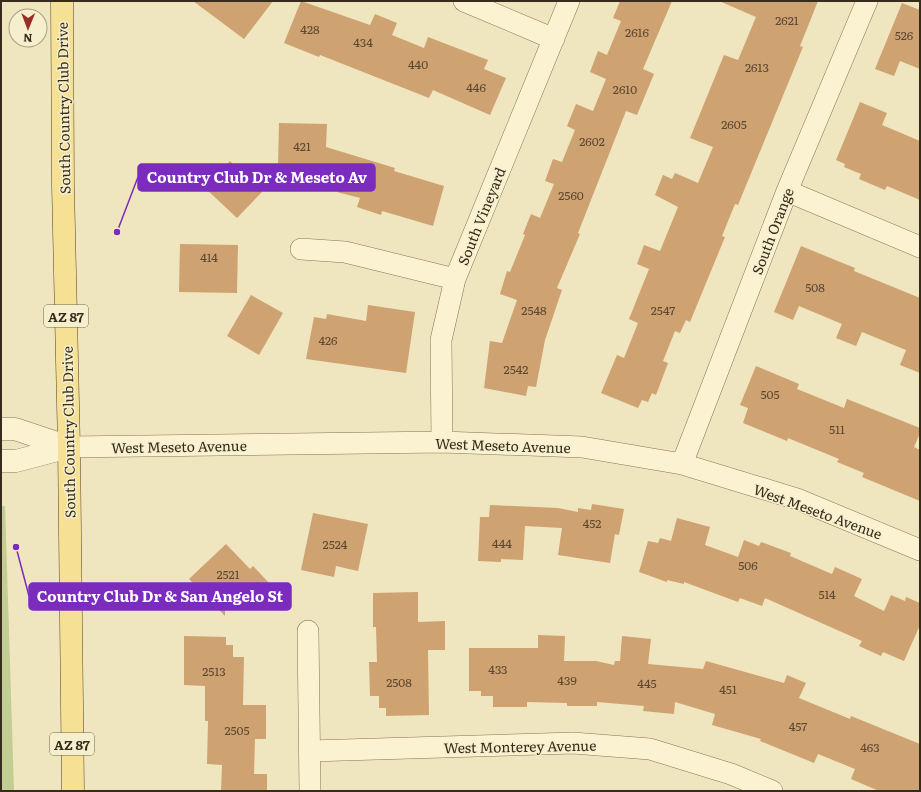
<svg xmlns="http://www.w3.org/2000/svg" width="921" height="792" viewBox="0 0 921 792" font-family="Literata,serif">
<rect width="100%" height="100%" fill="#efe5be"/>
<path fill="#c1cd92" d="M1 506H5L14 791H1Z"/>
<path fill="#cfa272" d="M193 1H273L244 39Z
M301 1 370 25 375 14 397 23 392 35 424 48 428 37 488 60 484 69 506 78 490 115 433 90 429 98 320 55 319 57 284 43Z
M620 1H672L643 69 654 74 637 115 626 111 578 233 580 234 557 288 562 290 545 340 536 387 528 386 526 396 484 388 490 341 502 343 517 300 500 294 507 271 510 272 525 235 523 234 531 214 540 218 554 184 545 181 553 159 562 162 575 130 567 126 576 104 593 111 606 79 590 72 598 51 607 55 621 21 613 18Z
M719 1H818L800 46 803 47 738 205 735 204 722 236 725 237 690 322 686 320 680 333 675 331 663 361 668 363 656 395 652 393 648 402 642 400 638 408 601 393 617 355 624 358 638 323 629 319 649 269 637 264 644 245 660 251 678 207 655 195 663 175 672 179 675 173 698 183 713 147 690 138 724 55 738 60 756 17Z
M902 3 920 10V69L900 61 894 76 875 69Z
M860 102 887 113 882 125 920 141V200L887 186 885 190 859 179 861 174 844 167 845 164 836 160Z
M279 123 327 124 326 147 395 168 394 171 444 186 433 226 382 211 381 215 357 207 360 198 337 192 340 183 301 182V169L278 168Z
M230 161 262 192 237 218 205 188Z
M180 244 238 245 237 293 179 292Z
M801 246 855 268 854 271 920 298V373L900 365 906 350 862 332 856 346 836 338 842 324 799 306 793 320 774 312Z
M251 295 283 313 259 355 227 336Z
M368 305 415 312 406 373 306 359 314 317 326 319 327 314 366 321Z
M756 366 799 384 797 389 844 408 847 399 920 428V433L914 447 920 450V501L862 477 864 473 837 462 839 459 788 438 787 441 743 423 748 408 740 405Z
M592 504 624 509 619 535 615 534 610 563 558 555 562 528 525 526 523 560 501 559V562L478 561 480 517H489L490 505 558 508 578 512V508L591 510Z
M313 513 368 524 358 571 336 566 334 577 301 570Z
M677 518 710 527 705 545 738 557 744 540 759 546 761 542 791 553 790 556 832 574 835 567 862 579 854 596 884 611 891 595 905 601 906 597 920 603V625L904 661 883 652 881 656 859 646 862 641 765 598 762 606 740 598 738 602 684 582V584L667 580V582L639 572 648 541 658 543 660 538 671 541Z
M226 544 250 569 253 566 269 583 245 606 225 586V616L189 579Z
M418 592V622L445 621V650H428L429 715 386 716V708H379V696H370L369 662H377L376 627H373V593Z
M538 635 565 636 564 661H596L614 665 615 661H620L622 636 651 639 648 664 703 669 706 661 784 683 787 675 806 683 799 698 850 719 851 716 920 744V791H879L851 779 855 769 818 754 814 763 760 741 761 739 712 725 715 714 675 702 674 714 643 711 644 706 597 702V706H567V703L527 702V707H493V696H481V691H469V648H538Z
M184 636 226 637V645H233V657H244L243 705H266V739H255L254 774H267V791H221L222 765 207 764 208 721H205V686L184 685Z"/>
<g fill="none" stroke-linecap="round" stroke-linejoin="round">
<g stroke="#887556" stroke-width="22">
<path id="minor" d="M464 1 554 39
M787 191 920 247
M301 249 345 252 455 279
M442 442 441 340 455 279 569 1
M69 447 442 442 582 447 682 464 797 499 920 550
M682 464 787 191 867 1
M308 631 310 791
M310 751 573 743 650 749 731 774 772 791"/>
</g>
<g stroke="#887556" stroke-width="23">
<path id="tertiary" d="M1 429H15L69 447
M1 461H16L69 447"/>
</g>
<g stroke="#55432b" stroke-width="23">
<path id="primary" d="M62 1 63 186 69 447 73 791"/>
</g>
<use href="#minor" stroke="#faf2d1" stroke-width="21"/>
<use href="#tertiary" stroke="#faf2d1" stroke-width="22"/>
<use href="#primary" stroke="#f5e093" stroke-width="22"/>
</g>
<g text-anchor="middle" dominant-baseline="central" stroke-width="3" stroke-linejoin="round" paint-order="stroke">
<g font-size="12" fill="#5d4931">
<text x="787" y="20">2621</text>
<text x="310" y="29">428</text>
<text x="637" y="32">2616</text>
<text x="904" y="35">526</text>
<text x="363" y="42">434</text>
<text x="418" y="64">440</text>
<text x="757" y="67">2613</text>
<text x="476" y="87">446</text>
<text x="625" y="89">2610</text>
<text x="734" y="124">2605</text>
<text x="592" y="141">2602</text>
<text x="302" y="146">421</text>
<text x="571" y="195">2560</text>
<text x="209" y="257">414</text>
<text x="815" y="287">508</text>
<text x="534" y="310">2548</text>
<text x="663" y="310">2547</text>
<text x="328" y="340">426</text>
<text x="516" y="369">2542</text>
<text x="770" y="394">505</text>
<text x="837" y="429">511</text>
<text x="592" y="523">452</text>
<text x="502" y="543">444</text>
<text x="335" y="544">2524</text>
<text x="748" y="565">506</text>
<text x="228" y="574">2521</text>
<text x="827" y="594">514</text>
<text x="498" y="669">433</text>
<text x="214" y="671">2513</text>
<text x="567" y="680">439</text>
<text x="399" y="682">2508</text>
<text x="647" y="683">445</text>
<text x="728" y="689">451</text>
<text x="798" y="726">457</text>
<text x="237" y="730">2505</text>
<text x="870" y="747">463</text>
</g>
<g fill="#f6efcd" stroke="#706650" stroke-width="1">
<rect x="44" y="305" width="44" height="22" rx="3"/>
<rect x="50" y="733" width="44" height="22" rx="3"/>
</g>
<g font-size="13" font-weight="bold" fill="#372b1b">
<text x="66" y="316">AZ 87</text>
<text x="72" y="744">AZ 87</text>
</g>
<g font-size="14" fill="#372b1b" stroke="#f6efcd">
<text transform="translate(63 108) rotate(-91)">South Country Club Drive</text>
<text transform="translate(481 216) rotate(-68)">South Vineyard</text>
<text transform="translate(772 231) rotate(-69)">South Orange</text>
<text transform="translate(68 432) rotate(-91)">South Country Club Drive</text>
<text transform="translate(503 445) rotate(2)">West Meseto Avenue</text>
<text transform="translate(179 446) rotate(-1)">West Meseto Avenue</text>
<text transform="translate(818 511) rotate(20)">West Meseto Avenue</text>
<text transform="translate(520 746) rotate(-1)">West Monterey Avenue</text>
</g>
</g>
<path fill="none" stroke="#7b2cbf" stroke-width="1.5" d="M117 232L138 177M16 547L29 596"/>
<g fill="#7b2cbf" stroke="#f6efcd" stroke-width="1.5">
<circle cx="117" cy="232" r="4"/>
<circle cx="16" cy="547" r="4"/>
</g>
<g fill="#7b2cbf" stroke="#7b2cbf" stroke-width="1.5">
<rect x="138" y="164" width="237" height="27" rx="4"/>
<rect x="29" y="583" width="262" height="27" rx="4"/>
</g>
<g font-size="15" text-anchor="middle" font-weight="bold" fill="#fff">
<text x="257" y="183">Country Club Dr &amp; Meseto Av</text>
<text x="160" y="602">Country Club Dr &amp; San Angelo St</text>
</g>
<rect width="921" height="792" fill="none" stroke="#372b1b" stroke-width="4"/>
<g transform="translate(28 28) rotate(181)"><circle r="19" fill="#f6efcd" stroke="#aaa186"/>
<path d="M0-3L7 15L0 10L-7 15Z" fill="#992e24"/>
<text y="-6" font-size="11" font-weight="bold" text-anchor="middle" fill="#372b1b">N</text>
</g>
</svg>
